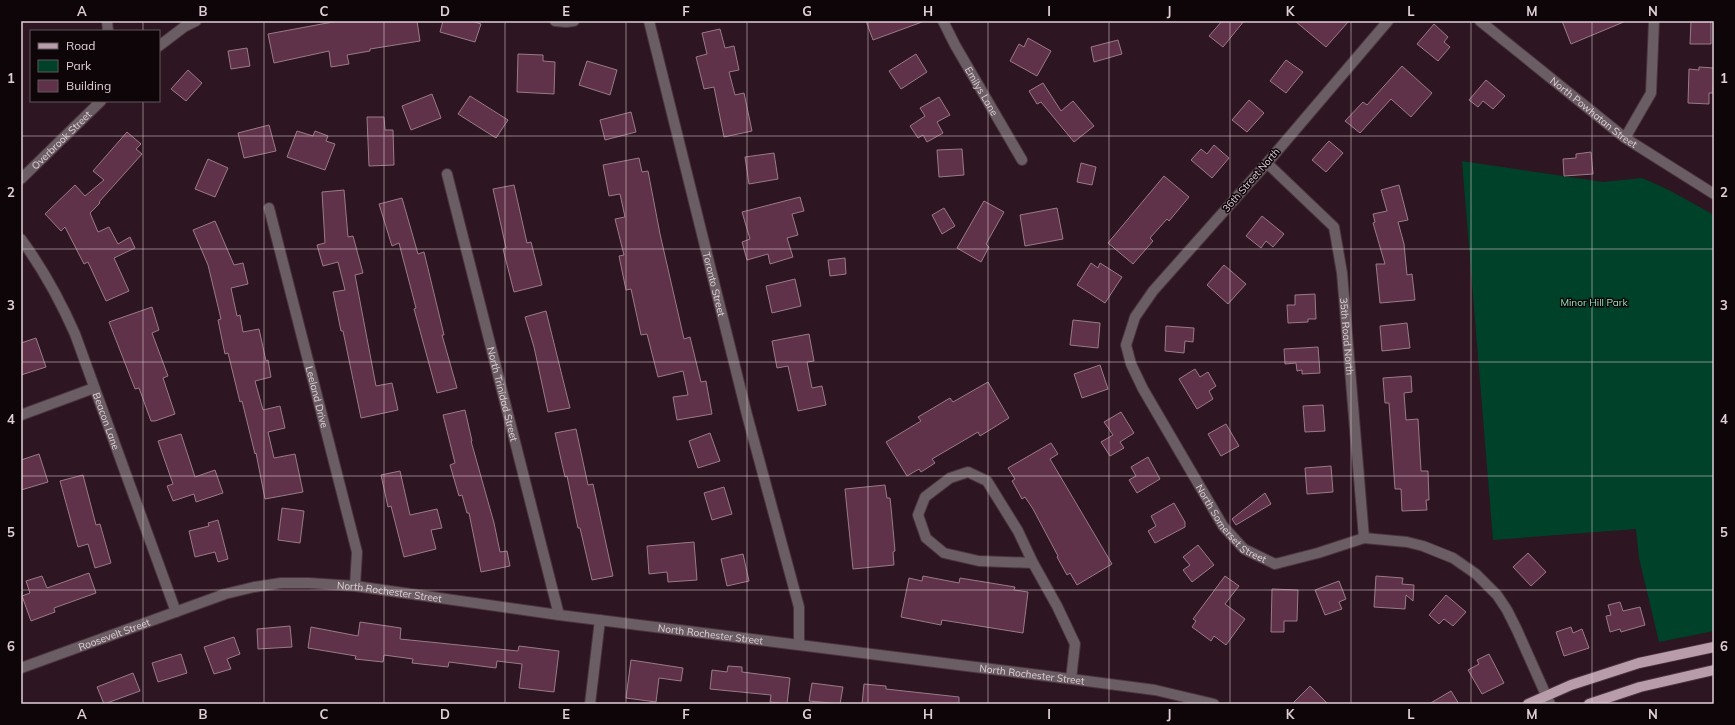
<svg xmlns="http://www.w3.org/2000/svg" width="1735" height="725" viewBox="0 0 1735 725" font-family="Mulish,sans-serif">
<rect width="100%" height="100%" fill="#2d1521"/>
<path fill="#004129" d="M1462 161 1603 182 1642 178 1669 190 1714 215V631L1659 642 1639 558 1636 529 1493 540Z"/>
<path fill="#60324a" stroke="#997a88" d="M338 21H417L420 41 370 49V51L347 55 349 64 331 67 329 51 274 63 268 34Z
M443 21H472L481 24 475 42 440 32Z
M866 21H922V22L873 40Z
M1222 21H1244L1223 47 1209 36Z
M1295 21H1349L1326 47Z
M1562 21H1626L1571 44Z
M1691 21H1711V44H1690Z
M1434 24 1448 37 1444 42 1450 47 1438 61 1417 44Z
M720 29 725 48 734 46 739 70 729 72 735 95 744 93 752 131 724 137 714 87 704 89 696 57 707 54 702 33Z
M1028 38 1051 51 1037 76 1010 61 1019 44 1024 47Z
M1118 40 1122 54 1094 62 1091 47Z
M247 48 250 66 231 69 228 51Z
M518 54 543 55V61L555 62 554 94 517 92Z
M916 54 927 72 901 89 889 71Z
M1286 60 1303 72 1286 93 1270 81Z
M587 61 617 70 610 95 579 85Z
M1402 66 1432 93 1411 117 1391 99 1360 133 1345 121 1363 102 1367 105Z
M1699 67 1714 68 1713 93H1709V104L1688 103 1689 69 1699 70Z
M188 70 202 83 186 101 171 89Z
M1486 80 1505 96 1493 109 1483 101 1478 107 1469 100Z
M1043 83 1061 111 1073 101 1094 126 1074 142 1041 102 1037 104 1029 91Z
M432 94 441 118 411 130 402 106Z
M470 96 508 120 496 138 458 114Z
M939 97 950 115 937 122 943 133 927 142 923 135 918 138 910 126 925 116 920 108Z
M1249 100 1264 113 1247 132 1232 120Z
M631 112 636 132 605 140 600 120Z
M367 117H384L385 130H393L394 165 369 166Z
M269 125 276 151 244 158 238 133Z
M297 131 313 136 315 131 328 136 326 141 335 144 325 170 287 157Z
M127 132 141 144 136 149 142 154 99 202 100 203 90 213 98 232 109 227 118 244 130 237 135 248 114 258 129 291 106 301 88 262 84 264 65 227 61 231 45 214 75 185 85 196 104 180 93 171Z
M1329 141 1343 153 1326 172 1312 160Z
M1214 145 1229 158 1212 178 1191 160 1201 149 1207 154Z
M962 149 964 175 939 177 937 150Z
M1591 152 1593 174 1564 176 1563 159 1576 158V154Z
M774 153 778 179 749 184 745 157Z
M639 158 642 172 648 171 660 234 684 339 690 337 701 382 706 381 712 414 677 420 673 397 688 395 683 371 658 377 647 334 641 335 631 289 626 290 619 256 624 255 615 219 625 217 620 194 609 196 603 165Z
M208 159 228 168 215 197 195 189Z
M1081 163 1096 167 1092 185 1077 182Z
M1164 176 1189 197 1169 221 1167 219 1150 238 1153 241 1133 264 1108 243Z
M514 185 527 243 531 242 542 285 514 292 503 249 506 248 493 189Z
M1399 185 1408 220 1398 222 1404 244 1407 275 1412 274 1415 300 1380 303 1376 264H1385L1373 223 1375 222 1373 214 1387 211 1381 190Z
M344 190 348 237 353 236 363 273 355 275 376 386 392 383 398 410 361 418 343 331H341L333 292 345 290 338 262 323 266 317 245 325 243 322 192Z
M800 197 804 211 792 214 798 235 787 238 793 257 770 264 768 254 747 260 742 242 750 239 742 212Z
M402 198 418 254 424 252 444 335H442L457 388 437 393 414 309 416 308 399 243 392 246 379 204Z
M984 201 1004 212 986 244 989 247 981 262 957 248Z
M944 208 955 226 942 234 932 215Z
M1057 208 1063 239 1025 246 1020 215Z
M1262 216 1284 234 1273 247 1266 241 1261 248 1246 236Z
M215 221 234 265 243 263 248 284 231 288 237 316 240 315 243 332 259 329 266 361 268 360 271 377 255 381 263 410 280 406 285 428 268 432 274 458 295 454 303 492 265 499 256 453 255 454 242 401 240 402 228 353 225 354 218 320 221 319 208 265 193 230Z
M845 258 846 274 830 276 828 260Z
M1091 263 1098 268 1100 263 1122 277 1105 303 1077 285Z
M1224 265 1246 284 1228 304 1207 285Z
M795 279 801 306 772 313 766 286Z
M1315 294 1316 319H1308V322L1288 323 1287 305H1295V295Z
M152 307 159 330 152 333 168 376 163 378 175 414 155 421H151L139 388 135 389 109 322Z
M546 311 570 408 548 412 534 347 525 317Z
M1073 320 1100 323 1098 348 1070 345Z
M1407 323 1410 348 1382 351 1380 326Z
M1166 326 1194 328 1193 342 1185 341 1184 353 1165 351Z
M809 334 814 361 807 362 812 388 822 386 826 405 798 411 788 366 777 368 772 341Z
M36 338 46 367 21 375V343Z
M1318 347 1320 373 1302 374V370L1297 371 1296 363 1285 364 1284 349Z
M1100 365 1108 389 1082 398 1074 374Z
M1195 369 1200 377 1208 372 1216 386 1209 391 1213 399 1197 409 1179 379Z
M1411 376 1412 392 1404 393 1406 420 1418 419 1421 471H1428L1429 500H1426L1427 510 1402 511 1401 489H1395L1389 403H1385L1383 378Z
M988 382 1009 418 980 436 978 432 932 459 935 463 921 472 919 469 907 476 886 442 921 421 918 417 950 398 953 402Z
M1323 405 1325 431 1305 432 1303 406Z
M465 410 472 441H471L494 523 500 552 507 551 510 566 481 572 469 513H467L462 495 459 496 450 465 455 463 443 415Z
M1121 412 1134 433 1120 442 1124 448 1110 456 1101 442 1113 435 1104 422Z
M1226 424 1239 446 1221 456 1208 434Z
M576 429 588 485 593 484 613 576 592 580 580 528H578L567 476 565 477 555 433Z
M710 433 720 461 698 468 689 441Z
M181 434 195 477 215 470 223 493 196 502 194 494 173 501 167 486 173 484 158 441Z
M1051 443 1058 454 1050 459 1112 564 1077 585 1070 573 1067 575 1057 557 1058 556 1033 509 1025 497 1022 499 1016 488 1012 481 1015 479 1008 468Z
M39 454 48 482 21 490V460Z
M1148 457 1160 479 1137 493 1129 480 1136 476 1131 467Z
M1331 466 1333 492 1307 494 1305 468Z
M400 471 410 515 437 509 442 528 431 530 436 549 404 557 391 506 388 507 381 475Z
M83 475 96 525 100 524 111 563 95 568 88 544 78 547 60 481Z
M885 485 887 498H890L891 507 895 551 893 552 894 565 853 569 845 489Z
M724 487 732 514 712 520 704 493Z
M1265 493 1271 504 1236 525 1232 519Z
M1174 503 1185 522V527L1155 543 1148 531 1156 526 1151 516Z
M282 508 304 511 300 543 278 540Z
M218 520 228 559 218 562 215 552 195 557 189 531 209 526 208 523Z
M694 542 697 580 668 582 667 572 649 574 647 546Z
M1198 545 1214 565 1192 582 1183 570 1190 565 1183 557Z
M1528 553 1546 572 1531 586 1513 567Z
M743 554 749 581 727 586 721 559Z
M89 573 96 593 54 608 55 612 31 621 22 596 30 593 26 581 42 576 47 588Z
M923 576 959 583 960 578 1015 587 1014 590 1028 592 1023 633 942 620 941 625 901 617 909 578 922 581Z
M1225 576 1239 586 1225 604 1245 619 1226 645 1214 636 1211 641 1192 627 1196 621 1193 619Z
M1376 576 1403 578 1402 584 1414 585 1413 601 1406 595 1405 609 1374 607Z
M1339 581 1346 599 1339 602 1342 609 1325 615 1315 590Z
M1272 589 1298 590 1297 621H1284V632H1271Z
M1446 595 1466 612 1453 626 1444 619 1439 624 1429 615Z
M1620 602 1623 611 1640 607 1645 625 1621 632 1620 629 1610 632 1606 616 1611 615 1608 605Z
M360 622 401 628 400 639 518 651 519 646 559 651 554 692 519 688 522 664 497 661 496 668 449 662 448 667 412 663 413 659 384 655 383 662 355 659 356 656 308 648 311 627 358 636Z
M290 626 292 647 258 649 257 629Z
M1571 627 1573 633 1582 629 1589 648 1564 656 1556 632Z
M234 637 240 654 227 659 231 669 214 674 204 647Z
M181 654 187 673 158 682 152 663Z
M1489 654 1504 683 1482 694 1468 670 1479 664 1477 660Z
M631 660 683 668 681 681 659 678 656 702 626 698Z
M728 666 742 667V672L790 678 787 704 770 702 771 695 710 689 712 670 727 672Z
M133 673 140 691 104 704 97 687Z
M812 683 843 687 840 704 809 701Z
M864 684 886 686V689L959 697V704H862Z
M1310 686 1328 704H1292Z
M1451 691 1459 704H1429Z"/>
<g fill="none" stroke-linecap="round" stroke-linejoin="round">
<g stroke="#4a333e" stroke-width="12">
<g id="minor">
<path d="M107 21 108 31"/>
<path d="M555 21 566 22 574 21"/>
<path id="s1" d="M649 21 747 415 799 607V644"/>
<path id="s2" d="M943 21 955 45 1022 160"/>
<path id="s3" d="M1388 21 1267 163 1153 291 1135 317 1126 345 1131 364 1143 389 1223 526 1244 549 1275 564 1318 553 1364 538 1407 542 1423 546 1453 558 1476 574 1497 595 1507 610 1517 630 1550 704"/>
<path id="s4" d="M1480 21 1625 138 1714 194"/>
<path d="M159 46 184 27 196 21"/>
<path d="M1625 138 1651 93 1654 21"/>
<path id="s5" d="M1267 163 1334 227 1342 273 1364 538"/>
<path id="s6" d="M447 174 559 615"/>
<path id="s7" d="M21 179 101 101"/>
<path id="s8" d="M269 208 357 552 355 586"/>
<path id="s9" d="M21 239C43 269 60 300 75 334L176 612"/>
<path d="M21 415 94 388"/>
<path d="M968 472 987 481 1018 531 1033 563 979 561 944 553 926 538 918 515 925 497 950 478Z"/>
<path d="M1033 563 1057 606 1075 644 1071 679"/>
<path id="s10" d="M21 668 225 594 254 587 281 583H309L355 586 559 615 1071 679 1155 690 1214 704"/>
<path d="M590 704 600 620"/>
</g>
</g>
<g stroke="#4a333e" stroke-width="12">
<path id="major" d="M1528 704 1571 685 1639 663 1714 647
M1589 704 1640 687 1714 670"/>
</g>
<use href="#minor" stroke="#6a5d63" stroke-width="10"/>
<use href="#major" stroke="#b89ca9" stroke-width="10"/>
</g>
<path fill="none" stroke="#e1cfd7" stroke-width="1" stroke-opacity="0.55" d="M143 21V31M264 21V704M384 21V704M505 21V704M626 21V704M747 21V704M868 21V704M988 21V704M1109 21V704M1230 21V704M1351 21V704M1471 21V704M1592 21V704M143 101V704M21 136H1714M21 249H1714M21 362H1714M21 476H1714M21 590H1714"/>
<g text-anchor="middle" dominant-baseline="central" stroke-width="3" stroke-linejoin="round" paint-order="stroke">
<g font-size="10" fill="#e1cfd7" stroke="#0e0509">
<text stroke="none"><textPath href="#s2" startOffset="80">Emilys Lane</textPath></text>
<text stroke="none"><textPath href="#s4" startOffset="146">North Powhatan Street</textPath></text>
<text stroke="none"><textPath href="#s7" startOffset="56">Overbrook Street</textPath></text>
<text transform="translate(1251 180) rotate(-49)">36th Street North</text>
<text stroke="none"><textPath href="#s1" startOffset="271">Toronto Street</textPath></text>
<text stroke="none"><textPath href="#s5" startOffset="203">35th Road North</textPath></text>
<text stroke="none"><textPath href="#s6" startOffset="227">North Trinidad Street</textPath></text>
<text stroke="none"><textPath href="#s8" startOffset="195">Leeland Drive</textPath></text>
<text stroke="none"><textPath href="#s9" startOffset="202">Beacon Lane</textPath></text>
<text stroke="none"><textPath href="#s3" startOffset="629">North Somerset Street</textPath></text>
<text stroke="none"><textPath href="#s10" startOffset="383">North Rochester Street</textPath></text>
<text stroke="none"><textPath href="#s10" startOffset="707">North Rochester Street</textPath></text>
<text stroke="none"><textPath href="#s10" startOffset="99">Roosevelt Street</textPath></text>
<text stroke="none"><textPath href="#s10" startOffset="1031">North Rochester Street</textPath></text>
</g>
<g font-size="10" fill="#8fe5ba" stroke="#0e0509">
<text x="1594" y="302">Minor Hill Park</text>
</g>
</g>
<rect width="1735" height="725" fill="none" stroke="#0e0509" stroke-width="44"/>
<rect x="30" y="30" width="130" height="72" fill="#0e0509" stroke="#62565b"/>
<rect x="38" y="43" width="20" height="6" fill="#b89ca9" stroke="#62565b"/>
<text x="66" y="50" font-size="12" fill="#e1cfd7">Road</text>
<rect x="38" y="60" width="20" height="12" fill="#004129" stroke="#62565b"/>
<text x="66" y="70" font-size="12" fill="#e1cfd7">Park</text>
<rect x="38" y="80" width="20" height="12" fill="#60324a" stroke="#62565b"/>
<text x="66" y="90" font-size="12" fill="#e1cfd7">Building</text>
<rect x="22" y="22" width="1691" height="681" fill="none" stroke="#e1cfd7" stroke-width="1.5"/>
<g font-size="13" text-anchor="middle" font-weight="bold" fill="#e1cfd7">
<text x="82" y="16">A</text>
<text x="203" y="16">B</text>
<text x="324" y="16">C</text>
<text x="445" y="16">D</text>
<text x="566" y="16">E</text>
<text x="686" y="16">F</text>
<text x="807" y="16">G</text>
<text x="928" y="16">H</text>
<text x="1049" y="16">I</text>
<text x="1169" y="16">J</text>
<text x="1290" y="16">K</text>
<text x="1411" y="16">L</text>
<text x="1532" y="16">M</text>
<text x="1653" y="16">N</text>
<text x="11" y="83">1</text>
<text x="1724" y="83">1</text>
<text x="11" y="197">2</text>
<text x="1724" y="197">2</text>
<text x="11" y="310">3</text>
<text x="1724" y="310">3</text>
<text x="11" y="424">4</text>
<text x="1724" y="424">4</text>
<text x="11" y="537">5</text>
<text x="1724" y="537">5</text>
<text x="11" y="651">6</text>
<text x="1724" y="651">6</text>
<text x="82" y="719">A</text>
<text x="203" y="719">B</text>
<text x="324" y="719">C</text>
<text x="445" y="719">D</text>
<text x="566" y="719">E</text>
<text x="686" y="719">F</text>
<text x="807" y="719">G</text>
<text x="928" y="719">H</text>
<text x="1049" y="719">I</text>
<text x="1169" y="719">J</text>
<text x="1290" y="719">K</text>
<text x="1411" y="719">L</text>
<text x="1532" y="719">M</text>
<text x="1653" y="719">N</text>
</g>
</svg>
